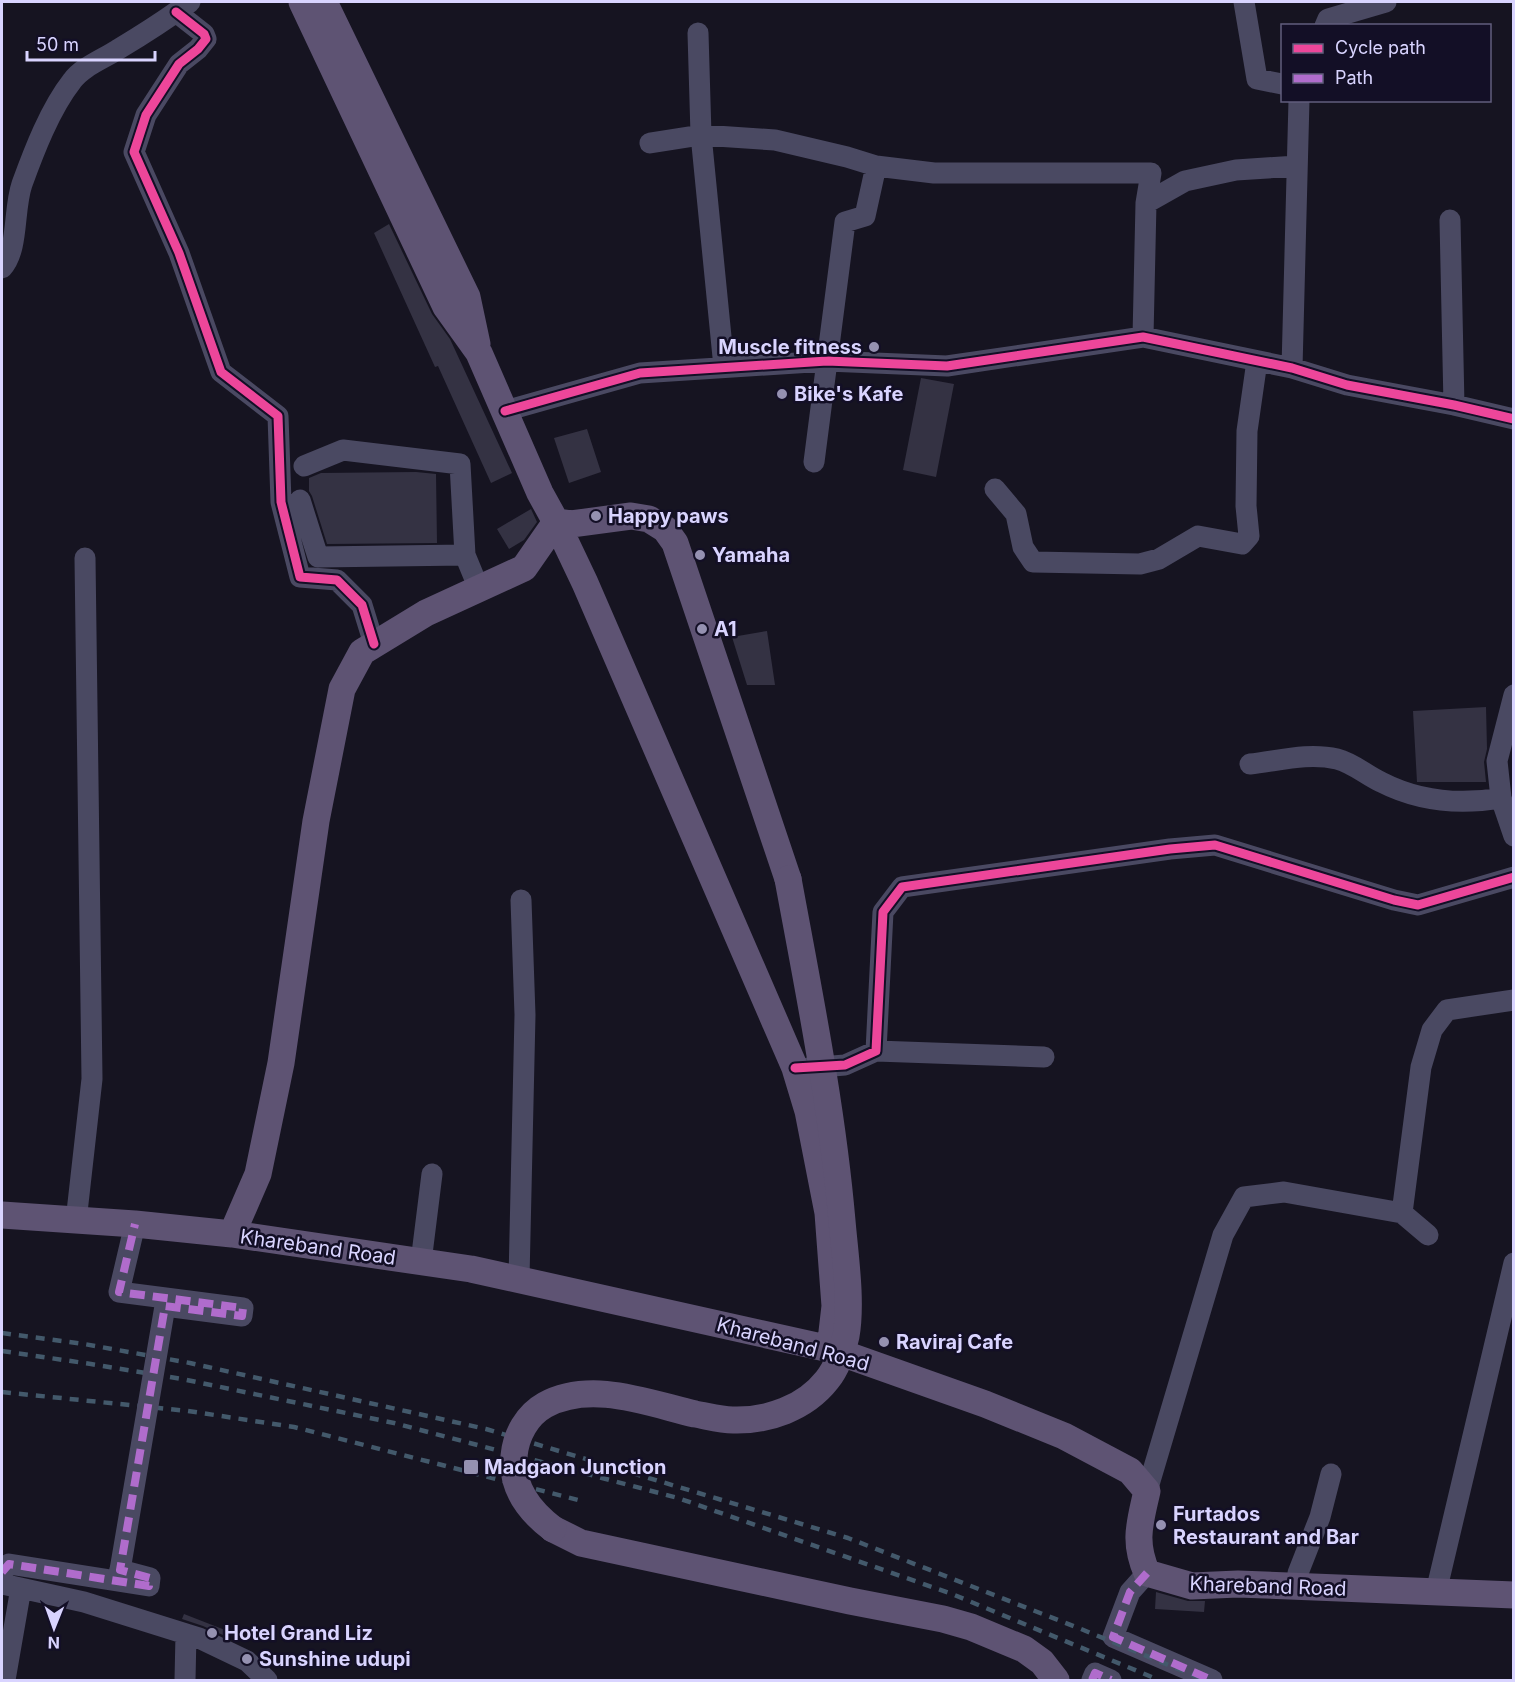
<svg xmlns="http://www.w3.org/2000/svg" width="1515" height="1682" viewBox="0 0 1515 1682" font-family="Inter,sans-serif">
<rect width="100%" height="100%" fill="#161421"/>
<path fill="#343243" d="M389 224 432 314 450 339 512 473 491 483 438 366 435 367 374 233Z
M921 378 954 384 936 477 903 470Z
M587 429 601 472 569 483 554 438Z
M416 472 436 474 437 543 327 544 312 496 309 491V478L321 473Z
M531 509 537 522 524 540 509 549 497 529Z
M767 631 775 685H747L732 637Z
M1486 707 1487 749 1484 762 1486 782H1417L1413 711Z
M1156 1592 1188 1601H1205L1204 1612 1155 1609Z
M184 1614 225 1630 223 1635 203 1626 182 1619Z"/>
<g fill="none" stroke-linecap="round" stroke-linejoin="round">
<path stroke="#4a4962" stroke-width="21" d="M1244 2 1257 79 1282 84
M176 12 204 34 206 39 198 49 179 64 146 115 134 152 179 253 221 372 278 416 281 502 300 577 337 580 362 605 374 644
M1325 26 1328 19 1386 2
M698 33 701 135 775 140 847 157 876 166 865 216 845 222 814 462
M650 143 701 135 724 367
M876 166 934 173H1151L1146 203 1143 337
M1146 203 1185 181 1236 170 1297 166
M1450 220 1454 405
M2 268C19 249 13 210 22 184 34 151 50 109 72 81 82 67 103 59 117 50 142 35 167 19 190 2
M1292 368 1299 100
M505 411 640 373 827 361 947 366 1143 337 1292 368 1347 385 1454 405 1514 419
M304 466 343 450 460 464 465 555
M995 489 1016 514 1023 547 1033 562 1140 564 1159 559 1198 536 1242 544 1249 536 1246 506 1247 431 1257 361
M300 500 318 557 465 555 479 589
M1514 695 1497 761 1501 798 1514 836
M1250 764C1278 761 1308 752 1337 759 1353 763 1366 775 1381 782 1418 801 1460 805 1501 798
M876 1051 1044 1057
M808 1068 845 1065 876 1051 883 912 902 887 1170 849 1215 845 1394 900 1418 905 1514 877
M76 1221 92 1079 85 558
M135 1224 119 1292 243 1308 242 1316 165 1306
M1428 1235 1402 1213 1421 1067 1432 1030 1447 1010 1514 1000
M421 1262 432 1174
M519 1279 525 1015 521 900
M1147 1491 1223 1235 1244 1197 1284 1192 1402 1213
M2 1572 9 1564 149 1586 150 1578 120 1570
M1147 1573 1130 1592 1113 1637 1212 1680
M2 1584 84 1602 199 1638 247 1661 267 1680
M1298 1587V1573L1320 1517 1331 1474
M1436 1592 1514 1263
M5 1680 21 1588
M185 1680 186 1634
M1092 1680 1095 1673 1111 1680"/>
<path stroke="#5e5373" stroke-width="27" d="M302 2 446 307 479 353 540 493 556 522 571 524 631 516 649 519 665 529 675 543 788 879
M324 2 467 297 477 344
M2 1215 135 1224 232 1234 471 1269 830 1349 985 1404 1064 1436 1130 1471 1147 1491C1140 1523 1133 1541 1147 1573L1192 1586 1238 1584 1514 1595
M232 1234 258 1174 281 1063 316 821 342 689 362 652 426 613 524 568 556 522 585 583 795 1068 808 1111 828 1213 835 1306 830 1349
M553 1529 581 1543 850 1601 943 1619 971 1627 1024 1649 1042 1662 1056 1680"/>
<path stroke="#43596b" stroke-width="4.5" stroke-dasharray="9 8" stroke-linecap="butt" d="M2 1333 84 1344 190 1363 486 1429 848 1538 1081 1629 1205 1680
M2 1351 91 1364 182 1379 394 1423 678 1498 952 1594 1159 1680
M2 1392 188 1411 294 1427 582 1501"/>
<path stroke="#4a4962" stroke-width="21" d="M120 1570 165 1306"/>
<path stroke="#5e5373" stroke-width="27" d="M553 1529C529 1511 511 1487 514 1456 516 1435 527 1415 545 1405 591 1380 648 1403 695 1414 707 1416 720 1420 733 1420 768 1421 805 1408 827 1380 836 1369 843 1351 846 1336 852 1302 845 1256 842 1221 832 1106 809 993 788 879"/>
<path stroke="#b06ccc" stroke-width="8" stroke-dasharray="15 8" stroke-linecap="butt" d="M2 1572 9 1564 149 1586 150 1578 120 1570 165 1306 242 1316 243 1308 119 1292 135 1224
M1147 1573 1130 1592 1113 1637 1212 1680
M1092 1680 1095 1673 1111 1680"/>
<g stroke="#130f26" stroke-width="13">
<path id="cycleway" d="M176 12 204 34 206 39 198 49 179 64 146 115 134 152 179 253 221 372 278 416 281 502 300 577 337 580 362 605 374 644
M505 411 640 373 827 361 947 366 1143 337 1292 368 1347 385 1454 405 1514 419
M795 1068 845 1065 876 1051 883 912 902 887 1170 849 1215 845 1394 900 1418 905 1514 877"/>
</g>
<use href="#cycleway" stroke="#ed469a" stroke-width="9"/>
</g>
<g fill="#9591b1" stroke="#130f26" stroke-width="2">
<circle cx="874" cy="347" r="6"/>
<circle cx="782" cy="394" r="6"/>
<circle cx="596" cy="516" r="6"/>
<circle cx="700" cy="555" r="6"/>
<circle cx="702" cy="629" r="6"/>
<circle cx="884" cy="1342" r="6"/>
<rect x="463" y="1459" width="16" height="16" rx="3"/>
<circle cx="1161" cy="1525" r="6"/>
<circle cx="212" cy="1633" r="6"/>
<circle cx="247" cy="1659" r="6"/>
</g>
<g text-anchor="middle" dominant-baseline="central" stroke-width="5" stroke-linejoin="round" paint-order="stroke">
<g font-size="20" font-weight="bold" fill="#d9d4ff" stroke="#130f26" text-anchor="start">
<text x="862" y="347" text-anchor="end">Muscle fitness</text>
<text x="794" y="394">Bike's Kafe</text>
<text x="608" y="516">Happy paws</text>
<text x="712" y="555">Yamaha</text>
<text x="714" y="629">A1</text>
<text x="896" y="1342">Raviraj Cafe</text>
<text x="484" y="1467">Madgaon Junction</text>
<text x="1173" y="1514">Furtados<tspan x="1173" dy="23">Restaurant and Bar</tspan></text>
<text x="224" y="1633">Hotel Grand Liz</text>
<text x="259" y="1659">Sunshine udupi</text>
</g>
<g font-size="20" fill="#d9d4ff" stroke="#130f26">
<text transform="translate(318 1247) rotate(8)">Khareband Road</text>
<text transform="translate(793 1344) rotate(15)">Khareband Road</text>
<text transform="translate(1268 1586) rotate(2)">Khareband Road</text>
</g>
</g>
<rect width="1515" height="1682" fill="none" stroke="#d9d4ff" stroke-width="6"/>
<rect x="1281" y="24" width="210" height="78" fill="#130f26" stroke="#625e7d" stroke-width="1.5"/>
<rect x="1293" y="44" width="30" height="9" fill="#ed469a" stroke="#625e7d" stroke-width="1.5"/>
<text x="1335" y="54" font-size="18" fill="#d9d4ff">Cycle path</text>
<rect x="1293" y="74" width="30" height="9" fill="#b06ccc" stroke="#625e7d" stroke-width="1.5"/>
<text x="1335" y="84" font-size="18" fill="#d9d4ff">Path</text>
<g transform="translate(54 1628) rotate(181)" stroke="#130f26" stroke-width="4.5" paint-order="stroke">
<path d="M0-4.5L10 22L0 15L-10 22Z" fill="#d9d4ff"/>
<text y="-9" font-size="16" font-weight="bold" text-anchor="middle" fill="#d9d4ff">N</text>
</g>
<path d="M27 51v9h128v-9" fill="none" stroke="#d9d4ff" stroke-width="3"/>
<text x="36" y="51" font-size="18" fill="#d9d4ff" stroke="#130f26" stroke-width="4.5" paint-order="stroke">50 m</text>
</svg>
